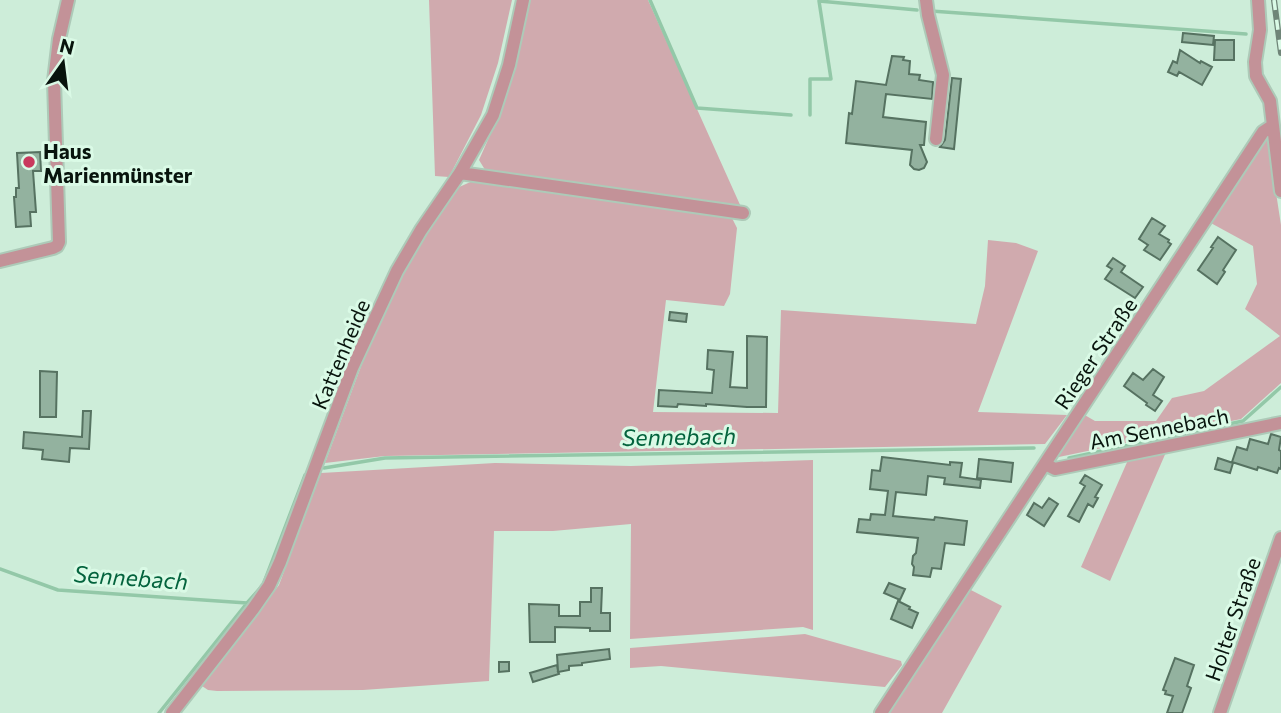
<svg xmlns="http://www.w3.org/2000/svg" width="1281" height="713" viewBox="0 0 1281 713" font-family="Commissioner,sans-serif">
<rect width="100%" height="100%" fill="#cdedd9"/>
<path fill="#d0aaae" d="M429 0H512L498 63 481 115 449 177 435 176Z
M527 0H648L741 207 487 173 479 160 503 106Z
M1264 140 1268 141 1281 225V383L1241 419 1054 458 1083 414 1095 421H1156L1172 398 1204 391 1280 336 1245 309 1257 284 1253 246 1209 222Z
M477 179 732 218 737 228 730 294 724 306 666 300 653 412 778 413 781 310 976 324 985 286 988 240 1016 243 1038 251 978 412 1067 415 1045 444 385 456 325 463 366 353 403 274 426 233 457 188Z
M1167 450 1110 581 1081 567 1128 460Z
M813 460V630L803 627 630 639 631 524 553 531H494L489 681 363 690 217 691 208 690 202 686 279 585 321 473 495 463 631 466Z
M967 588 1002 606 942 713H885Z
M805 634 901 661 902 665 885 687 661 666 630 668V648Z"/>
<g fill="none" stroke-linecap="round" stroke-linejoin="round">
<path stroke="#93c8a8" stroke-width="3.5" d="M650 0 697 108 791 115
M931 11 1246 34
M810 115V79H831L819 1 917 10
M1069 458 1243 421 1281 387
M324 468 385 458 1034 448
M0 569 58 590 247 603 263 585 305 475
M159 713 247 603"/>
</g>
<path fill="#93b29f" stroke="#567261" stroke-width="2" d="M1183 33 1214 36 1213 45 1182 42Z
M1215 40H1234V60H1214Z
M1180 50 1200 63 1201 61 1212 67 1202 85 1179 72 1177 76 1168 72 1173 61 1177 63Z
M892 56 904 57 903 60 910 61 909 74 920 75 919 80 933 82 932 99 886 94 883 117 926 122 924 145H920L927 162 924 168 919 170 914 169 910 165 912 150 846 143 849 113 852 114 856 81 886 85Z
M952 78 961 79 954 149 940 147 945 140Z
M40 152 41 171H33L36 212H30L31 226 16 227 14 197H16V188H19L17 153Z
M1152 218 1165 226 1159 234 1169 240 1168 242 1171 244 1160 260 1144 250 1148 245 1139 239Z
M1218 237 1236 250 1223 270 1225 272 1217 284 1198 270 1213 248 1211 247Z
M1113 258 1125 266 1121 272 1143 287 1135 298 1105 279 1112 269 1107 266Z
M670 312 687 314 686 322 669 320Z
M747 336 767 337 766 407H747L706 404V406L678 404 677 407 658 406 659 390 712 393 714 370 707 369 708 350 733 352 730 387 747 388Z
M1153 369 1164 377 1153 395 1162 401 1155 411 1146 405 1147 403 1124 386 1133 373 1143 380Z
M40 371 57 372 56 417H40Z
M83 411H91L89 449 70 448 69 462 42 459 43 450 23 448 24 432 82 437Z
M1271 434 1281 437 1279 450 1281 451V469L1279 468 1277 473 1258 467 1257 470 1232 462 1237 447 1247 450 1250 439 1268 444Z
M882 457 950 465V462L962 463 960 477 981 480 980 488 944 484 945 478 928 476 926 495 896 492 893 516 934 520 935 517 967 521 964 545 945 543 941 569 932 568 930 577 913 575 914 567 912 564 913 556 916 553 918 538 857 532 859 519 870 520 871 514 885 515 888 491 870 489 872 470 880 471Z
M1218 458 1233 463 1230 473 1215 469Z
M979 459 1013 463 1011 482 977 478Z
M1085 475 1102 485 1095 497 1098 498 1093 507 1088 504 1079 522 1068 516 1085 486 1080 483Z
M1049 498 1058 504 1044 526 1027 515 1034 503 1042 508Z
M889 583 905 589 900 600 884 593Z
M591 588H602L601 613H610V631H590V628L555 627V642H530L529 604 559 605V616H580V602H591Z
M898 601 910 607 909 609 918 613 912 628 891 619Z
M609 649 610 659 582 663V665L569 666V670L558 672 559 674 533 682 530 673 557 665 558 671 557 655Z
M1175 658 1194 665 1187 686 1191 688 1182 713H1167L1173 696 1165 694 1166 691 1163 690Z
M499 662H509V671L499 672Z"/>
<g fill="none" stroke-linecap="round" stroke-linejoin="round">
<g stroke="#adcab8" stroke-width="16">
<path id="minor" d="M926 0 928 15 943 75 936 139
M1258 0 1260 30 1255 62 1256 76 1270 101 1281 191
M460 173 743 213
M0 261 53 248 57 246 59 242 54 81 59 39 68 0
M1045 464 1055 469 1281 423
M172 713 253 609 269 586 280 562 352 368 397 271 421 230 460 173 493 115 509 65 523 0
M881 713 1263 132 1272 126
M1220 713 1281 538"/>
</g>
<use href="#minor" stroke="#c39298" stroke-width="12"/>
<g stroke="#6f8578" stroke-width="6">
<path id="rail" d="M1274 0 1281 53"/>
</g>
<use href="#rail" stroke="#dafae6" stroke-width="3.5" stroke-dasharray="10" stroke-linecap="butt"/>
</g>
<circle fill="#c9395d" stroke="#dafae6" stroke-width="2.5" cx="29" cy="162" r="7"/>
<g text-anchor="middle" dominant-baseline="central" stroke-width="6" stroke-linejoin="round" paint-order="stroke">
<g font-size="21" font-weight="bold" fill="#08140d" stroke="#dafae6" text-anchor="start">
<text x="43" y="150">Haus<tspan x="43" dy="24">Marienmünster</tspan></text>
</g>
<g font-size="21" fill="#08140d" stroke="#dafae6">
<text transform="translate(1095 353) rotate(-56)">Rieger Straße</text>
<text transform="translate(340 354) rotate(-67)">Kattenheide</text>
<text transform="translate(1159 428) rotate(-11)">Am Sennebach</text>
<text transform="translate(1232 619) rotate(-71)">Holter Straße</text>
</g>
<g font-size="23" font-style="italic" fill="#03633d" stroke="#dafae6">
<text transform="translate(679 436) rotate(-1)">Sennebach</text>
<text transform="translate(131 577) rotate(4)">Sennebach</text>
</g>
</g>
<g transform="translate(63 63) rotate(14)" stroke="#dafae6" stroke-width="5" paint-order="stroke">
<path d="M0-5L12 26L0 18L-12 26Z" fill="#08140d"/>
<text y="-10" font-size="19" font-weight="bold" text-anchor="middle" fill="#08140d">N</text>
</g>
</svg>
